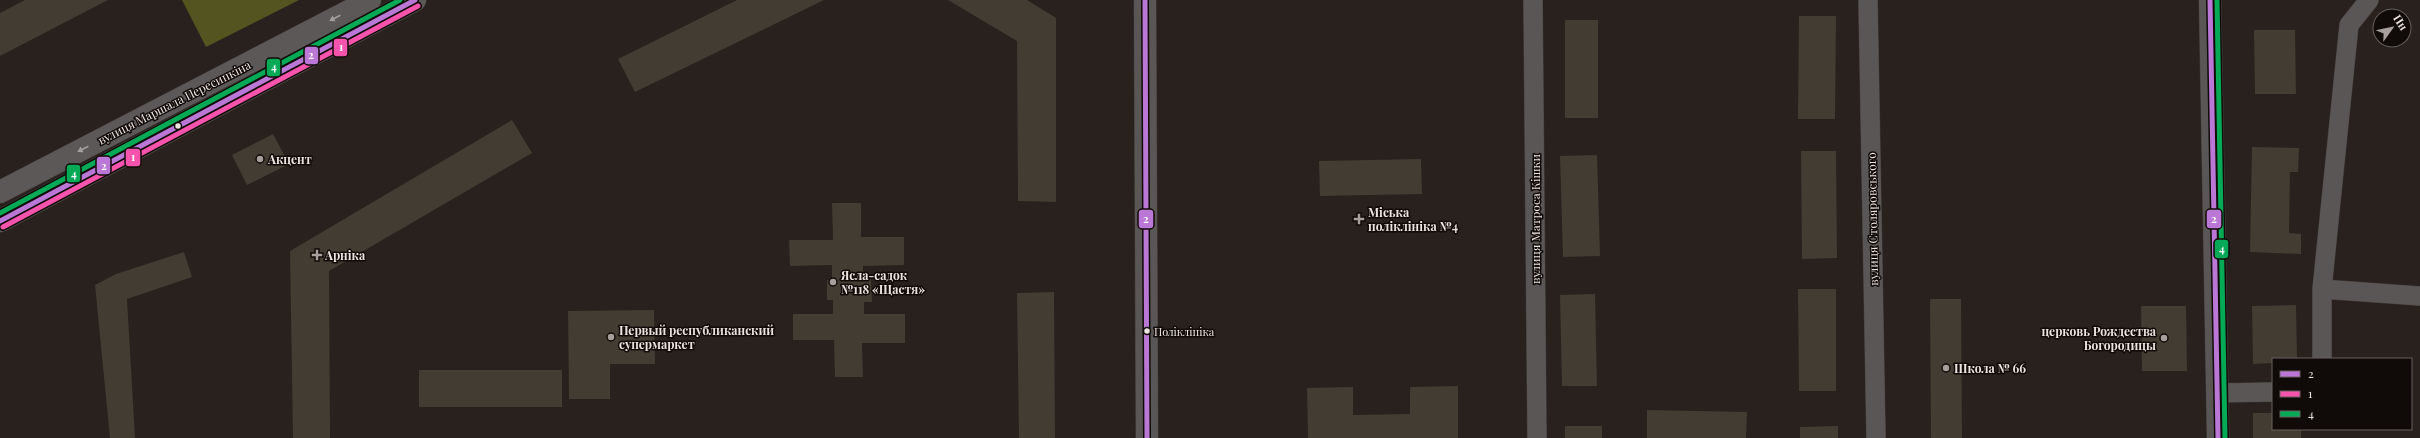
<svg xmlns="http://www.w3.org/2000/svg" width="2420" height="438" viewBox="0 0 2420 438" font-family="'Playfair Display',serif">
<rect width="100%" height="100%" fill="#28211d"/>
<path fill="#545421" d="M182 0H299L206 47Z"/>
<path fill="#433c32" d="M25 0H108L0 56V13Z
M737 0H824L635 92 618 59Z
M948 0H1027L1056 18V202L1018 201 1017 41Z
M1799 16H1836L1835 119H1798Z
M1565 20H1598V118H1565Z
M2254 30H2295L2296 94H2255Z
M512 120 532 153 329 271 330 438H293L290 251Z
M273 134 289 164 247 185 232 155Z
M2252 147 2299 148 2298 172H2290L2289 233 2301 234V254L2250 252Z
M1801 151H1836L1837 258 1802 259Z
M1597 155 1600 256 1563 257 1560 156Z
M1421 159 1422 194 1320 196 1319 161Z
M832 203H861V237H904V265L863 266V280H871L872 302H864V314H905V343H862L863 377H835L834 340H793V314H833V300H827V280H832V265L790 266 789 240H833Z
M184 252 192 277 127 299 135 438H110L95 285 116 274Z
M1798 289H1836V391H1799Z
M1054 292 1055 438H1019L1017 293Z
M1595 294 1597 386H1562L1560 295Z
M1930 299H1961L1962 438H1931Z
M2296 305 2297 359H2273V363L2253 364 2252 306Z
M2141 306H2186L2187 371H2142Z
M654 310 655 364H610V399H569L568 311Z
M419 370H562V407H419Z
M1458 386V438H1308L1307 388 1353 387V415L1410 414V387Z
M1647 410 1747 412 1746 438H1647Z
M2253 413H2273V429H2301V438H2253Z
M1565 426H1602V438H1565Z
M1838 426V438H1800V427Z"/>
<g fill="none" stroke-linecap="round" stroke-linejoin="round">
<g stroke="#433d39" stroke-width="20">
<path id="minor" d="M1533 0 1537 438
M1868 0 1876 438
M2322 289 2420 296
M2322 359V289L2349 25 2369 0
M2217 393 2273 392"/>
</g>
<g stroke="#433d39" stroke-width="23">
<path id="tertiary" d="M1145 0 1147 438
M2210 0 2218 438"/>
</g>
<g stroke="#433d39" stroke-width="23">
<path id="secondary" d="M0 192 370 0
M0 221 415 0"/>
</g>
<use href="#minor" stroke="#5a5655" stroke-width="19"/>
<use href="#tertiary" stroke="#5a5655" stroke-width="22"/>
<use href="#secondary" stroke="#5c5858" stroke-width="22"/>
<g stroke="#100b08" stroke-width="8">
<path id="bus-1" d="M1145 0 1147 438
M2210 0 2218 438
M0 221 415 0"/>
</g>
<g stroke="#100b08" stroke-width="8">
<path id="bus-2" d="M3 227 418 6"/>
</g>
<g stroke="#100b08" stroke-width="8">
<path id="bus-3" d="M2217 0 2225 438
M0 213 400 0"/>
</g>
<use href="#bus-1" stroke="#ba77d6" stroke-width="5"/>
<use href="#bus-2" stroke="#f653ac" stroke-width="5"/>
<use href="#bus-3" stroke="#06aa56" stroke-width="5"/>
</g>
<defs><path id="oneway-solid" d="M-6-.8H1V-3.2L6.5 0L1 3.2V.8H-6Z"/></defs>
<g fill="#a49e9c">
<use href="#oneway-solid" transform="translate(335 18) rotate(153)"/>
<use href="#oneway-solid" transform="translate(83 149) rotate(153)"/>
</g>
<g fill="#ece3df" stroke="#100b08" stroke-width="1.5">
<circle cx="178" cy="126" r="3.5"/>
<circle cx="1147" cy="331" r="3.5"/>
</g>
<g fill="#a79f9b" stroke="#100b08" stroke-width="1.5">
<circle cx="260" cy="159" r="4"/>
<path d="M1357 213h4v4h4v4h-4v4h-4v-4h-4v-4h4z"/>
<path d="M315 249h4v4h4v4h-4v4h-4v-4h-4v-4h4z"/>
<circle cx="833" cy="282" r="4"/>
<circle cx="611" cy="337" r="4"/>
<circle cx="2164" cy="338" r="4"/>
<circle cx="1946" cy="368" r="4"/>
</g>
<g text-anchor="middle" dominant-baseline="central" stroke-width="3" stroke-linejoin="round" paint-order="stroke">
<g font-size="11" fill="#ece3df" stroke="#100b08" text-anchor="start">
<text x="1154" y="331">Поліклініка</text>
</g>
<g font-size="12" fill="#ece3df" stroke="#100b08">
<text transform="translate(174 102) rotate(-27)">вулиця Маршала Пересипкіна</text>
<text transform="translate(1535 219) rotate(-90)">вулиця Матроса Кішки</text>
<text transform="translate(1872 219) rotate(-91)">вулиця Столяровського</text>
</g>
<g font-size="12" font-weight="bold" fill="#ece3df" stroke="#100b08" text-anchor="start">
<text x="268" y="159">Акцент</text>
<text x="1368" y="212">Міська<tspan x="1368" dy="14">поліклініка №4</tspan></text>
<text x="325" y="255">Арніка</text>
<text x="841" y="275">Ясла-садок<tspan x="841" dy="14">№118 «Щастя»</tspan></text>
<text x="619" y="330">Первый республиканский<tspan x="619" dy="14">супермаркет</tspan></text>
<text x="2156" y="331" text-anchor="end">церковь Рождества<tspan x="2156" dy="14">Богородицы</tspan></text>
<text x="1954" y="368">Школа № 66</text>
</g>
</g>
<g stroke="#100b08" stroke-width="1.5">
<rect x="333" y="38" width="15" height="19" rx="4" fill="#f653ac"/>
<rect x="304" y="46" width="15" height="19" rx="4" fill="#ba77d6"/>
<rect x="266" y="58" width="15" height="19" rx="4" fill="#06aa56"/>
<rect x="125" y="148" width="16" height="19" rx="4" fill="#f653ac"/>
<rect x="96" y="156" width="15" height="19" rx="4" fill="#ba77d6"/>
<rect x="66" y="164" width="15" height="19" rx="4" fill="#06aa56"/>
<rect x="1138" y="209" width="16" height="20" rx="4" fill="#ba77d6"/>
<rect x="2206" y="209" width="16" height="20" rx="4" fill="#ba77d6"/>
<rect x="2214" y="239" width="15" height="20" rx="4" fill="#06aa56"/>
</g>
<g font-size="11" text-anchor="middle" font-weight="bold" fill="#fff">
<text x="341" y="51">1</text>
<text x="311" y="59">2</text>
<text x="274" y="71">4</text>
<text x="133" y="161">1</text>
<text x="104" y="170">2</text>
<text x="74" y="178">4</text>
<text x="1146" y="223">2</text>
<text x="2214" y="223">2</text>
<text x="2222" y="253">4</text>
</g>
<rect x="2272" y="358" width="140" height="72" fill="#100b08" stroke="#68615e"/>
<rect x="2280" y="371" width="20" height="6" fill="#ba77d6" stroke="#68615e"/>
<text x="2308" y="378" font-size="12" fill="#ece3df">2</text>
<rect x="2280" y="391" width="20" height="6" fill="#f653ac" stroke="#68615e"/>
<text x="2308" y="398" font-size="12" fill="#ece3df">1</text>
<rect x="2280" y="411" width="20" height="6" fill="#06aa56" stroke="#68615e"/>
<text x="2308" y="418" font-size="12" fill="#ece3df">4</text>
<g transform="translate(2392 28) rotate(57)"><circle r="19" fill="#100b08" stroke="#68615e"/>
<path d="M0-3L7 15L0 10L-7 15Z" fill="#a79f9b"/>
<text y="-6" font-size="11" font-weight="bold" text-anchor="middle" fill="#ece3df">Пн</text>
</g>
</svg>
